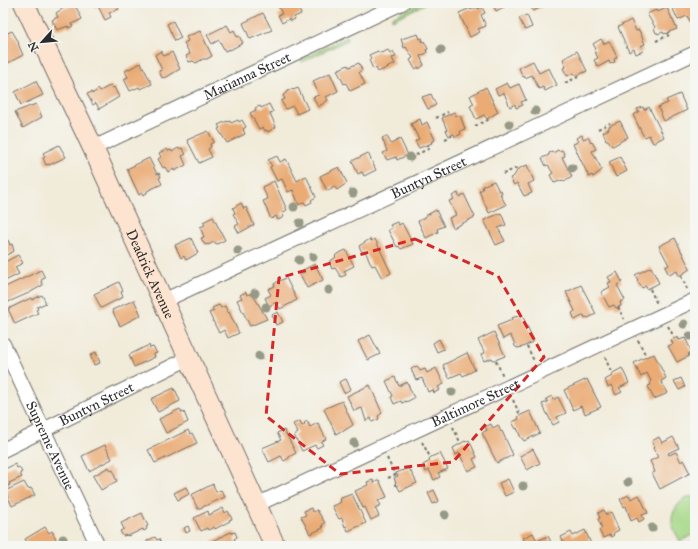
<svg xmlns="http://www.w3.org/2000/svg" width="698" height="549" viewBox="0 0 698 549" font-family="'IM FELL Great Primer',serif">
<rect width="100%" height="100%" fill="#f6f6f2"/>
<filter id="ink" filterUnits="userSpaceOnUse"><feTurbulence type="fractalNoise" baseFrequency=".025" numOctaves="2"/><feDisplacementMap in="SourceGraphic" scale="8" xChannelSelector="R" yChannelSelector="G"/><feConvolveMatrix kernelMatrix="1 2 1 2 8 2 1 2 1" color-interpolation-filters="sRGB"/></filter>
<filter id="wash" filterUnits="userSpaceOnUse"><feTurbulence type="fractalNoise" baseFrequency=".012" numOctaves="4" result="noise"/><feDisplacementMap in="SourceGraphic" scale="16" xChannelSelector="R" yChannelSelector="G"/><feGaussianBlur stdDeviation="0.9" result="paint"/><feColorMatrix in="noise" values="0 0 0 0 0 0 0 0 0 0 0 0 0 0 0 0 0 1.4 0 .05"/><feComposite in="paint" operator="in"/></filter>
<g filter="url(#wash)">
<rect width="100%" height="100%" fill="#f1ebd9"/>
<path fill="#a5d887" stroke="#688259" d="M421 3H427L392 20V17Z
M347 37 348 40 302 62 301 59Z
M687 497H695V534L680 541C677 535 672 528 672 522 671 512 679 502 687 497Z"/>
<g id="blocks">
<path fill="#eaab74" d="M93 3H116L119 9 109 13 111 17 105 20 98 6 95 7Z
M279 3H296L301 14 294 17 295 19 291 21 289 19 282 23 278 15 282 14 277 4Z
M310 3H326L322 5V6L319 8 318 6 313 9Z
M492 3H515L516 4 513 7 512 6 510 7 509 5 496 11Z
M529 3H551L533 11Z
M670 3H695V20L691 23 687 16 678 20Z
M75 5 82 19 72 24 73 26 68 28V26L57 30 52 20 58 17 56 13 65 7 66 8Z
M477 7 478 9 482 7 485 13 481 15 486 26 478 29 480 32 470 37 459 13 468 9 470 8 471 10Z
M667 8 677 29 669 32 667 34 666 33 664 34 663 32 658 34V33H656L654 28 655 27 647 14 656 10 657 12Z
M263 13 272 30 250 39 243 23Z
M527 15 532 27 525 30 519 18Z
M631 20 636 31 639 30 645 44 641 46 643 51 636 54 634 49 629 52 618 27Z
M173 21 181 38 175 41 167 24Z
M227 25 231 32 234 30 237 37 239 36 243 43 230 50V49L225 51 219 40 212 44 207 35Z
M12 31 18 41 19 46 23 55 6 64 3 58V35Z
M200 31 212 56 207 59H203L196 63 193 61 189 62 186 56 190 54 184 43 188 41 186 37Z
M418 34 420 39 422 38 423 40 421 41 422 42 424 41 428 49 426 50 427 53 420 56 424 65 419 69V67L415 69 410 60 413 58 406 47 404 48 401 39Z
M601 39 604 44 609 41 617 57 614 59 615 62 610 64 609 61 598 67 594 60 598 58 594 50 596 49 593 44Z
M388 50 390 53 393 51 396 57 392 58 395 64 378 72 376 68 373 69 369 60 371 58 369 55 378 51 379 53 381 52 382 53Z
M161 51 164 56 172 52 180 69 165 78 164 77 162 78 159 71 162 70 155 55Z
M577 51 587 71 576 76 574 73 567 76 563 68 566 67 563 59Z
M533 61 539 73 549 68 557 85 545 91 543 87 539 89 532 75 525 78 524 76 523 77 519 68Z
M141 63 152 84 140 89 139 87 130 91 124 79 128 77 125 71Z
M359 63 362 70 359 72 365 84 350 91 346 83 344 84 337 70 348 65 349 67Z
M330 73 338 91 326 97 328 100 318 107 313 97 319 95 313 81Z
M36 81 43 95 21 105 15 92Z
M507 83 510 88 519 84 526 100 521 102 523 105 516 108 515 104 510 107 504 93 498 95 495 89Z
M111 85 112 88 114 87 119 97 99 109 96 103 93 105 87 94 92 92V94L99 89 100 91Z
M486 87 498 112 487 119 484 115 476 119 470 106 474 104 470 96Z
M298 88 308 109 297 114 293 106 286 109 281 101 285 99 283 95 286 93V92L292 89 293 90Z
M431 94 436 105 428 109 422 97Z
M680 94 687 110 664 121 658 107 668 103 666 100Z
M36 104 42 117 23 128 15 112Z
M269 104 273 112 270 113 276 127 268 132 267 130 265 131 263 127 259 129 250 113 256 110 255 108 260 106 261 108Z
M643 107 644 110 649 107 664 137 653 143 649 135 645 137 643 135 633 115 639 112 637 109Z
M454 112 456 116 460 115 465 129 460 131 461 134 455 137 454 134 449 136 446 130H447L442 118Z
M420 119 422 125 427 122 435 140 431 142 432 143 419 148 415 141 419 139 411 124Z
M238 120 239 122 242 120 246 127 243 129 245 134 227 143 218 129 220 128 218 125 227 121 228 122 230 121 231 123Z
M620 121 628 137 613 146 611 145 608 140H606L603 132 609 129V126Z
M208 131 214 142 210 144 211 147 208 149 212 157 199 163 187 140Z
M582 135 583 139 588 137 591 143 592 142 596 149 592 151 602 170 593 177 592 175 589 177 573 144 578 142 576 138Z
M387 136 391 144 400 139 408 155 397 160 396 157 387 160 383 153 387 151 382 138Z
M59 145 66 157 49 165V164L46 165 43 158 45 157 43 153Z
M178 148 179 149 182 148 186 154 182 156 186 165 174 171V169L168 172 165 167 163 168 158 159 161 157 159 153 167 149 168 151 171 150 172 152Z
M558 150 559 151 562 150 565 156 562 157 572 177 564 182 563 180 554 183 550 175 553 173 549 167H550L548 165 546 166 542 158 549 155V153L552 152 553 153Z
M368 153 376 170 364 176 362 172 358 174 352 161Z
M277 156 280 162 286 159 297 181 306 176 316 197 311 200 312 202 306 205 304 202 299 205 293 190 288 192 282 179 277 181 270 167 272 166 268 160Z
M620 157 627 171 616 177 609 162Z
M149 158 157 174 159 173 161 177 159 178 162 184 147 191V193L143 195 142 193 139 195 127 169Z
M527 165 534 181 528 184 532 193 524 196 517 183 514 185 510 178 514 176 518 169Z
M339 167 347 183 337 190 334 186 331 188 332 189 327 191 320 176Z
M274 181 287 210 282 213 284 217 278 220 276 216 271 219 263 201 268 199 262 187Z
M494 181 499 191 501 190 502 193 500 194 506 205 489 213 479 191 483 189 482 186Z
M458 193 459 197 464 194 475 217 453 228 449 218 456 215 449 201 454 199 452 196Z
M241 203 244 209 246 207 254 225 239 233 235 226 239 224 233 214 235 213 233 208Z
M436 210 444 226 437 229 438 232 426 238 418 221 426 217 425 216Z
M501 213 506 225 498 228 505 241 496 245 484 220Z
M213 217 225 240 217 244 214 242 208 245 207 244 205 245 201 238 204 237 200 227 205 225 203 222Z
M397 222 399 225 402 223 413 244 401 249 399 246 397 247 388 230 392 228 390 225Z
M191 238 198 253 186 260 184 256 181 258 175 245Z
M675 238 690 269 679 276 677 271 669 275 665 267 669 265 659 246Z
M370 239 371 241 375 239 391 273 382 278 375 265 372 266 365 251 362 252 359 246Z
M8 240 10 245 12 244 14 251 3 257V242Z
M346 250 354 266 344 271 346 275 341 277 335 268 332 269 329 262 336 257 335 256 337 254Z
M18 255 23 263 15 267 19 274 3 282V263Z
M315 264 323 280 307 288 300 274 305 272 303 270Z
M651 267 659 283 647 289 646 286 642 288 637 281 638 280 635 275Z
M41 270 45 278 41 280 43 285 29 293 6 303 3 295V288Z
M617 272 622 282 617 285 625 300 620 302 621 306 616 308 614 305 609 307 601 292 610 287 608 283 611 282 608 277Z
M286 278 297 300 280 309 277 302 269 306 265 298 271 295 268 289 275 286 274 284 277 282Z
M119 282 123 291 121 292 123 297 101 308 94 294Z
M581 285 596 314 588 318 587 317 585 318 584 315 575 320 572 313 575 311 566 292Z
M246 292 247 295 252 293 267 319 250 326 237 300 242 298 240 295Z
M42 295 46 303 37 307 38 309 36 310 38 313 15 324 8 309 31 298 32 300Z
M134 300 141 315 120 326 112 310Z
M219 305 221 308 225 306 228 313 229 312 239 333 228 338 224 330 219 333 209 313 214 311 212 308Z
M278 312 283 322 276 325 272 315Z
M522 315 534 341 523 347 517 348 514 345 515 344 510 335 503 339 497 326 512 320 511 318Z
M494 332 505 356 495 360H493L492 358 484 361 481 354 485 353 478 340Z
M370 335 380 354 368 360 358 341Z
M678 337 679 340 685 338 692 352 688 354 689 356 677 362 668 346 673 344 671 340Z
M439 339 444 349 437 352 433 343Z
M149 345 150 348 153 347 157 353 154 354 155 357 134 367 129 355Z
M96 352 100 363 94 365 90 355Z
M467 353 475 370 463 376 461 373 449 378 443 365Z
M654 354 666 378 661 381 668 393 654 399 648 386 651 385 650 382 651 381 647 373 641 377 634 363 650 355V356Z
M417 366 420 371 425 369 427 373 436 368 444 384 438 387 440 390 434 393 433 390 428 392 422 378 416 380 411 369Z
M622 368 629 383 619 388 622 392 616 395 611 385 608 387 605 380 612 376 611 374Z
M395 377 399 386 407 382 414 398 406 402V401L402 403 401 401 394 404 391 397 393 396 386 381Z
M681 378 685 387 679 390 674 381Z
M346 379 351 389 344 393 339 382Z
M587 379 601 407 585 414 581 406 573 410 564 390Z
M370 385 382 413 378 416 379 419 372 422 371 418 366 421 362 408 354 411 347 396Z
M174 388 175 391H176L180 401 158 412 151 399Z
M552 396 553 400 558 397 566 413 557 417 559 422 553 425 542 404 548 402 546 399Z
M342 401 353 425 342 432 341 431 336 434 324 409Z
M180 409 182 413 184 412 188 422 166 433 159 419Z
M530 411 540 433 524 441 522 438H521L517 428 516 429 512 422 519 419 518 417 521 415Z
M300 421 302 426 305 424 304 423 307 421 310 427 318 423 326 439 321 442 323 445 317 448 315 445 302 451 294 435 298 433 293 424Z
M491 424 493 428 498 425 501 432 502 431 513 455 497 463 482 433 487 430 485 427Z
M188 430 190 434 192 433 197 443 155 463 148 450Z
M284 430 296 453 289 457V458L284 461 281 456 269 462 262 448 281 440 277 433Z
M659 437 662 443 673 437 679 448 668 453 669 455 676 452 681 462 683 460 690 473 660 489 652 473 655 472 650 461 658 457 653 448 655 447 652 441Z
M469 440 477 457 473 459 477 467 468 471 459 453 456 455 453 448 465 441 466 442Z
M105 445 112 459 89 471 82 456Z
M533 449 540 463 527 470 520 456Z
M440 453 448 469 438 473 440 477 434 480 429 470 426 472 423 465 430 461 429 459 431 457Z
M15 464 17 468 19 467 22 472 20 473 22 477 9 483 10 485 3 488V470Z
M109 467 111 471 113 470 115 474 114 475 117 481 101 490 93 476Z
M409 468 417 483 400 491 397 485 396 486 395 483H396L394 478 398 476 396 473Z
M508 479 514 492 505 496 499 483Z
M373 480 374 483 379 480 387 497 378 501 381 505 375 508 379 516 371 520 365 507 363 508 355 491 368 485 367 482Z
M24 482 28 489 31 488 35 495 12 506 5 491Z
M213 484 216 492 221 490 225 497 198 509 191 495Z
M186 487 189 494 178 500 174 493Z
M434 490 439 501 433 504 428 493Z
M352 494 366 523 348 531 346 526 345 527 342 518 339 519 332 506 340 503 341 498Z
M629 495 631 499 639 495 648 513 642 515 644 519 639 522 637 518 631 521 626 506 624 507 620 499Z
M223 508 225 513 228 511 232 519 229 520 230 521 215 529 214 527 208 530 207 528 201 531 194 518 208 511 209 515Z
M311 508 313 512 317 510 325 523 322 525 323 528 310 534 301 517 306 515 304 511Z
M604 510 606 515 611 512 619 530 615 532 613 534 614 535 611 537 610 535 603 538 599 530 602 528 598 519 600 518 598 513Z
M142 513 148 526 146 527 147 529 144 531 143 529 128 536 127 535 123 536 120 531 124 529 121 523Z
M188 526 190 531 186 533 184 528Z
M45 527 49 533 52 531 56 539 42 546H29L25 539Z
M585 530 592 546H571L570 544 565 546 561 537 571 532 573 536Z
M231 532V533L235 532 237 537 234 539 238 546H215L212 541Z
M533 533 537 541 548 536 553 546H527L523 538Z
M155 537 157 540 159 539 161 544 159 545V546H137L142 544 143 546 148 543 147 541Z"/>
</g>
</g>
<g filter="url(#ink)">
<use href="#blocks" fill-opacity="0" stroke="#706e68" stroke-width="1"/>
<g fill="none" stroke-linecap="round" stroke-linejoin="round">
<g stroke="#706e68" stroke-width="16">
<g id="street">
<path id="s1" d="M93 148 402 3"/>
<path id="s2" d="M163 301 695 53"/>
<path id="s3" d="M3 344 98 546"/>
<path id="s4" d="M3 450 189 358"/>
<path id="s5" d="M256 505 695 300"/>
<path d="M694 546 695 545"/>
</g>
</g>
<g stroke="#706e68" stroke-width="22">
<g id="secondary">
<path id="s6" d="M24 3 93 148 275 546"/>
</g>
</g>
<path stroke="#706e68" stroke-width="2" stroke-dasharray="3 3" stroke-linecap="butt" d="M465 3 467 8
M656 41 669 35
M565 83 578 77
M436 118 448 112
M475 126 490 119
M598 129 610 123
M445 139 452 136
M416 155 430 148 428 145
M503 174 517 168
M681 276 687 289
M650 289 657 304
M618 307 624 319
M5 317 10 315
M668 326 674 337
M638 340 645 354
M527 346 534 361
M605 357 611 372
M496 361 503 376
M513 400 520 415
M453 427 460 442
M422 442 430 457
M387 458 395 475
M388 478 397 474"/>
<use href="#street" stroke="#fff" stroke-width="14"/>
<use href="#secondary" stroke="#fde4d1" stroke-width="20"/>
</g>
<g fill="#959986">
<circle cx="441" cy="50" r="4.5"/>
<circle cx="535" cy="111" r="4.5"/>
<circle cx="509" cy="124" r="4.5"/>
<circle cx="410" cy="157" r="4.5"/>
<circle cx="572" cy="168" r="4.5"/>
<circle cx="353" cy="193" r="4.5"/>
<circle cx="294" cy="207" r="4.5"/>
<circle cx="300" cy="223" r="4.5"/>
<circle cx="238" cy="251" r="4.5"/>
<circle cx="313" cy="257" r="4.5"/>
<circle cx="299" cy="260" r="4.5"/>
<circle cx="329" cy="290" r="4.5"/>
<circle cx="255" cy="293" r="4.5"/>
<circle cx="266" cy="307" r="4.5"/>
<circle cx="684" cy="324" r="4.5"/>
<circle cx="690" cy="336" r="4.5"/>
<circle cx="259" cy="356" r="4.5"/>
<circle cx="452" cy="392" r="4.5"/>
<circle cx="354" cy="443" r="4.5"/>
<circle cx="628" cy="482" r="4.5"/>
<circle cx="523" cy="486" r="4.5"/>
<circle cx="445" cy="515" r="4.5"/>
<circle cx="652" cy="528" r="4.5"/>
<circle cx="63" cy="539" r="4.5"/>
</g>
</g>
<path fill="none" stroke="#d62828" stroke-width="3" stroke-dasharray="8 5" stroke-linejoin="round" d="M415 239 498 276 544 357 453 462 340 474 266 416 279 278Z"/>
<g text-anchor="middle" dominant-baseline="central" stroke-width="3.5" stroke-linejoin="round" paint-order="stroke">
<g font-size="14" fill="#2b2b2b" stroke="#f6f6f2">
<text stroke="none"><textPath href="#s1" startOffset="170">Marianna Street</textPath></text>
<text stroke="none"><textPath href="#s2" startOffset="293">Buntyn Street</textPath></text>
<text stroke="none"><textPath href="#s6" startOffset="299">Deadrick Avenue</textPath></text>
<text stroke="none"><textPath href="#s5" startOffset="242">Baltimore Street</textPath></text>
<text stroke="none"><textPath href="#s4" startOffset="104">Buntyn Street</textPath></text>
<text stroke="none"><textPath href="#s3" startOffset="112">Supreme Avenue</textPath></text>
</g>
</g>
<rect width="698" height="549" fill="none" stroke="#f6f6f2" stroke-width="16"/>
<g transform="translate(42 42) rotate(243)" stroke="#f6f6f2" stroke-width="3" paint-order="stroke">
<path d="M0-3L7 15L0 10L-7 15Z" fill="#2b2b2b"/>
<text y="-6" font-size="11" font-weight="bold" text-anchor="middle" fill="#2b2b2b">N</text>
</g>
</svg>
